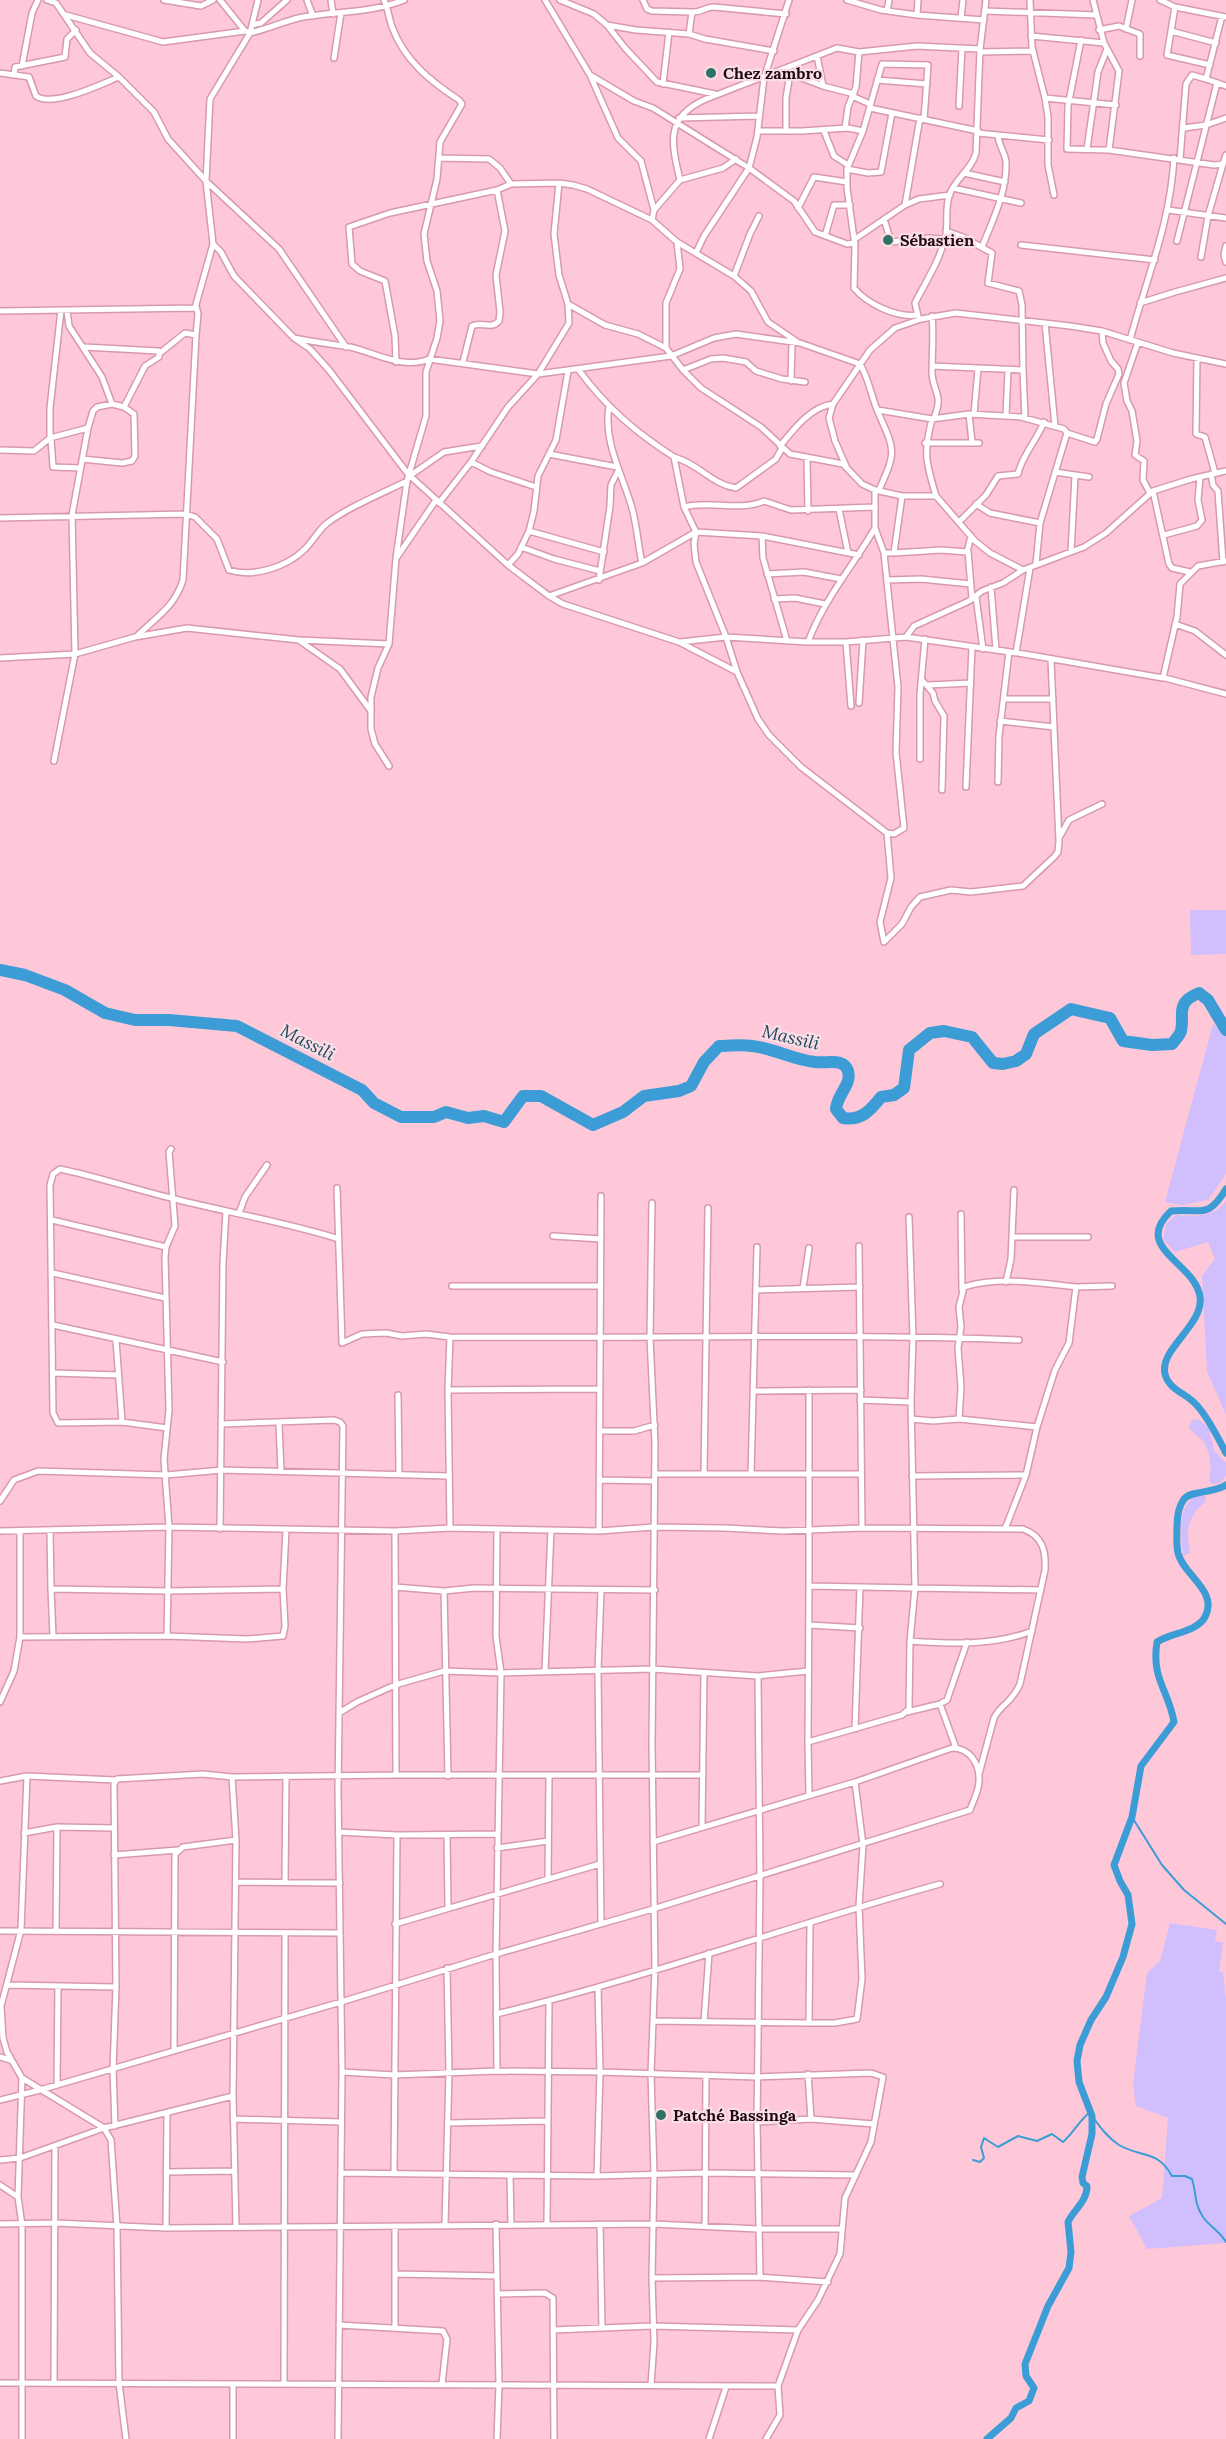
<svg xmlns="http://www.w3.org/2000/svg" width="1226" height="2439" viewBox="0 0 1226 2439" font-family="Lora,serif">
<rect width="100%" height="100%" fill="#fec8d9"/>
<path fill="#d1befd" d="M1190 910H1226V954L1191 955Z
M1213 1024 1226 1036V1174L1208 1200 1182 1205 1165 1202Z
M1226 1201V1415L1207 1371 1202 1276 1215 1259 1208 1242 1175 1252 1163 1239 1166 1224 1176 1215C1196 1216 1213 1218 1226 1201Z
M1198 1419 1209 1428C1209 1437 1214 1442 1214 1450L1226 1463V1476L1220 1483 1212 1484 1209 1481C1212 1468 1211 1453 1203 1441 1199 1436 1193 1434 1189 1427L1192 1420Z
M1197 1496H1206L1205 1502C1187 1517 1186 1531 1190 1553L1183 1556C1181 1538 1176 1504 1197 1496Z
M1170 1923 1217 1930 1215 1941 1223 1943 1219 1971 1223 1972 1226 2001V2243L1147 2249 1129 2216 1162 2198 1168 2118 1136 2106 1133 2084 1147 1973 1160 1961Z"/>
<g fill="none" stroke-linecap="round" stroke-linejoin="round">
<path stroke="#3c9dd6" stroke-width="2" d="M1132 1817 1162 1865 1184 1890 1226 1924
M1092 2116C1100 2127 1108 2138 1119 2145 1141 2158 1157 2149 1172 2176H1185L1192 2179C1197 2194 1193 2201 1203 2217 1210 2227 1219 2230 1226 2242
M973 2160 980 2162 984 2158 981 2147 984 2138 998 2147 1018 2136 1037 2141 1052 2134 1063 2142C1074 2132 1079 2121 1091 2111"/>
<path stroke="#3c9dd6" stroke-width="7" d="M1226 1189C1207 1220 1202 1208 1171 1211 1131 1248 1196 1263 1200 1297 1204 1325 1159 1349 1165 1374 1168 1387 1181 1392 1190 1399 1204 1409 1218 1438 1226 1453
M987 2439 1011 2418 1016 2408 1029 2401 1034 2388 1026 2376 1025 2364 1048 2306 1069 2268 1071 2252 1068 2222C1074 2209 1087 2202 1087 2186L1083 2183 1082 2177 1092 2134V2116L1079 2082 1077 2061 1080 2045 1091 2020 1106 1997 1123 1957 1132 1924 1128 1895 1120 1881 1114 1865 1132 1817 1141 1766 1174 1722C1169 1691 1151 1679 1157 1642 1170 1633 1197 1632 1205 1617 1219 1591 1183 1575 1178 1553 1176 1545 1177 1534 1177 1526 1177 1517 1179 1506 1184 1499 1192 1490 1212 1494 1226 1485"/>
<path stroke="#3c9dd6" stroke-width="12" d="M0 970 25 975 65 990 105 1013 135 1020H169L237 1026 362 1090 374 1103 401 1117H434L446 1112 468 1118 484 1116 504 1122 523 1096H541L593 1125 623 1112 644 1096 679 1091 691 1086 704 1062 719 1046C730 1046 742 1044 752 1046 773 1048 794 1060 815 1062 826 1064 844 1057 848 1071 852 1085 837 1094 836 1109L843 1118C861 1121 870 1111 881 1097L894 1095 904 1088 909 1050 930 1033 944 1031 972 1037 993 1063 1003 1064 1016 1061 1026 1054 1034 1034 1071 1009 1110 1018 1123 1041 1152 1045 1172 1044C1175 1040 1180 1035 1181 1031 1185 1015 1174 1003 1199 993L1208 1000 1226 1030"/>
<g stroke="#d999ad" stroke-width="8">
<path id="minor" d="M47 0 56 3 90 53 119 77 154 112 168 139 206 181 279 249 346 347
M164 0 201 6 213 0
M220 0 245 31
M307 0 313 16
M331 0 333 14
M384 0C388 9 389 18 392 27 405 61 430 81 459 100L462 104 440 142 437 179 424 234 427 261 437 291 440 321 437 338 426 372V416L407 481 396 558 389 644 378 668 371 697V729L375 744 389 766
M545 0 590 75 618 138 641 161 654 210 652 220
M560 0 594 14 607 25 625 48 657 82 715 94
M643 0 647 9 652 11 692 12 689 34
M847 0 881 10 917 15 984 20
M1030 0 1032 47 1045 98 1048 117V165L1054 195
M1093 0 1104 43 1119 71 1109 150 1214 165 1223 164 1226 155
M1160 0 1175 7 1226 17
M1175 7 1167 55 1210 65
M887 11 889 0
M985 11 1096 15
M692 12C701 13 705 7 714 7L786 14
M66 15 163 42 245 31 250 33 258 0
M917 15 918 0
M1222 16 1206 79 1226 86
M961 18 963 0
M252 25 261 23 287 0
M607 25 636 30 689 34 705 39 774 51
M1126 29 1132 0
M1099 30 1119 26 1140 34V56
M1171 31 1216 43
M1031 36 1104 43
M1081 40 1068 106 1067 149 1109 150
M980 52 1033 51
M817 56 823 86
M334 58 341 13
M22 66 32 13 38 0
M783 71 823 86 854 94
M0 73 29 77 36 96C53 108 101 84 119 77
M14 74 15 67 65 57 67 39 76 30
M590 75 634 101 653 108 749 168 794 201 815 232 847 244 855 243
M877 80 927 84
M663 84 669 32
M852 96 870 104
M1045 98 1116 105
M959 106 962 48
M870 108 978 131
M679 118 759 116
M845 128 848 107 856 87 859 52
M1184 128 1206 125 1226 118
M758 131H802L848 128 863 131
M786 131V98L790 73
M824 131 834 156 848 165
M978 133 1049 140
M1087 149 1098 72 1107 49
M440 158 489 159 500 168 511 184
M1180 159 1186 84 1192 75 1206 79
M847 169 868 173 881 172 892 113
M964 173 1005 182
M680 180C671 142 665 117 706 99L837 48 859 52 917 46 980 49
M953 188 1021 203
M905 205 920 118
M798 208 814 177 847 182
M654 210 680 180 723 168 736 159
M1168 210 1226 218
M884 219 891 242 929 238 944 239
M825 236 834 205H850
M855 239 905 205 919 199 950 195
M1177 241 1217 83
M677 242 680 269 666 303V348L683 370 701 388 761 427 790 454 843 464 862 484 875 490 902 496H936L975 541 990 553 1023 570
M213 244 221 252 234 276 294 338 310 349 329 370 408 474 508 565 549 596 563 604 679 642 737 672
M1021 245 1155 260
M1226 246 1224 255 1226 262
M982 247C993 219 1007 192 1006 162 1006 155 999 146 998 136
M696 253 704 236 749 168 757 137 764 78 789 0
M1201 257 1208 216 1223 164
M734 276 750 234 759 216
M1140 303 1175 292 1226 278
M568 304 605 325 638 334 666 348
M61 310 50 408V438L88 428
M67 310 69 326 102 377 112 404
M0 311 195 308 213 244 206 181 210 99 250 33C268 29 287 20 303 17 337 11 372 13 404 0
M917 315C897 318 867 304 854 288L855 246 847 188V169L863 131 882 64 928 65 924 119
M918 316 915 303C927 279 940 261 946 234 948 221 945 210 949 196 955 178 971 171 976 153L980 49 986 0
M932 316C934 335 932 354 932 373 933 393 944 394 934 418
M1045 323 1055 426
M294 338C312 342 332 344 350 347 376 353 403 370 429 359L538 374 671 356 714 338 736 334 800 343 860 364C869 379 871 396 878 412 895 451 897 450 879 490
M1130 340C1147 276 1170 225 1174 158
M1138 342 1124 383 1127 401 1132 411 1137 441 1135 455 1144 461 1143 480 1150 493
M84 347 159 351V357L145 366 124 407
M160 353 185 333 196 335 198 314 196 306
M1197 358 1196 432V434L1205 437 1215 473
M396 362 395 336 385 281 360 271 352 264 349 227 390 213 497 190
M463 362 472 326C481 321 491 330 499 321L500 312 496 275 505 231 497 190 511 184 559 183 573 185 587 189 652 220 677 242 734 276 751 291 768 322 796 341
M932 366 1023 370 1022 305 1019 291 988 283 992 253 963 237 946 231
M578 369C606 407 635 432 674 457L684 507 696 532 694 544 696 562 726 637 737 672 758 719 769 735 801 767 887 833 894 834 904 828 896 752 898 687 884 553 875 528V490
M683 370 711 359 723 358 746 362 756 371 782 379 805 382
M1023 370 1025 418
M791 381 792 343
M609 407C603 442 623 476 632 508 637 526 638 545 642 563
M878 410 932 419 969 414 1021 417 1064 429 1067 433 1040 523 1036 564
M969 414 972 442
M974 414 978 369
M1006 416 1008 370
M932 419C923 453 926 463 936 496
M1067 433 1095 442 1097 439 1106 404 1119 374 1118 369 1111 361 1103 343 1102 331
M51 439 53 467 80 468
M925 443H979
M780 446C794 429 810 407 833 404
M0 450 34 451 50 438
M549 454 617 467
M674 457C701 465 711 484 736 488L776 459 782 448
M807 458 808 511
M471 462 491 472 536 487
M846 466 835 441 829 418 833 404 870 350 895 328 921 319 956 313 1070 326 1102 331 1173 353 1226 364
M1055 472 1089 477
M1211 474 1213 485 1218 491 1223 562
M411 475 444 452 482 446
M1153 491 1169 564 1172 568 1190 572
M439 503 471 462 508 407 538 374 569 323 568 304 559 275 554 234 559 183
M976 504 990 513 1040 523
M684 507C710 500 739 512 764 501L791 510 875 507
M839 509 848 553
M0 518 186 514 195 517 217 539 229 570C253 578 287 567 305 549 313 541 318 531 326 524 346 508 383 493 407 481
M959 522 986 495 998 476 1018 474C1022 455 1037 440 1044 422
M529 531 604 552
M1164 535 1197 526 1202 520 1198 500 1200 477
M762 536 763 558 787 641
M521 547 554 559 600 571
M968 551 972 599
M1071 552 1075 476
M884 553H894L902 496
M894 553 941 550 967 552 971 536
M397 557 436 500
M508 565 518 554 529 531 534 511 538 476 556 440 568 371
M767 574 804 572 841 579
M599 580 610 506 611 485 618 471
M887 580 921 579 971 584
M991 587 996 650
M549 596 642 563 696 532 762 536 859 555
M976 597 983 649
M774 599 795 598 825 604
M1175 624 1195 631 1226 655
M137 636C156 617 174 608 183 580L196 335
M906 637 914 626 969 601 982 591 1003 583 1023 570 1084 547 1106 533 1153 491 1191 479 1226 471
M300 641 340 669 371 711
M680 642 726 637 808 642H846L906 637 1024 654 1163 678 1177 617 1180 584 1198 566 1226 561
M808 642C824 599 853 566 875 528
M846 642 851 706
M1016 653 1030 568
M0 658 75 654 135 637 187 628 299 640 389 644
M1165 678 1226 694
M922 680 933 693 935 701 944 716 942 790
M928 685 971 683
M1005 699H1053
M859 703 863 640
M1000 721 1054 727
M920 759V694L925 639
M54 761 75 654 72 515 88 428 93 411 97 407 112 404 124 407 134 414 135 456 132 461 122 463 82 459
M998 782 999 736 1009 652
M966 787 972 647
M887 833 891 878 880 922 884 942 902 924 911 907 920 897 951 890 971 892 1023 886 1055 856 1058 852 1059 841 1051 660
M1059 838 1069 820 1102 804
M337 1188 342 1343 362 1334 386 1333 402 1336 426 1334 450 1337C639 1339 829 1333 1019 1340
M239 1213 245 1197 267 1165
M961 1214 962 1290
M52 1220 166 1247
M553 1236 601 1239
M1012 1237H1088
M859 1246 862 1528
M53 1273 165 1298
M1006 1282 1011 1259 1014 1190
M452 1286H600
M1076 1287 1112 1286
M803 1288 809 1248
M756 1290 860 1287
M53 1325 223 1362
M116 1340 122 1422 167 1428
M54 1373 118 1375
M448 1390 599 1389
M809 1390V1586L915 1588 911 1402 913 1337 909 1217
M754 1391 861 1390
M398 1395 399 1473
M860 1400 911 1402
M911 1419 933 1421 959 1419 961 1387 958 1348 961 1327 959 1307 964 1287C998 1276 1041 1283 1076 1287L1069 1343 1055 1370 1037 1427 1026 1475 1005 1529
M959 1419 1037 1427
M122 1422 58 1423 53 1413 50 1185 53 1174 60 1169C99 1177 136 1190 175 1199 230 1213 285 1222 339 1239
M221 1424 334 1420 340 1422 343 1426 338 1790 342 2072 338 2439
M279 1424 281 1471
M601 1431H634L655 1425
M655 1474H861
M704 1474 708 1208
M751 1474 757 1247
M912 1476 1026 1475
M601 1480 654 1481
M0 1501 14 1480 38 1471 166 1475 222 1470 448 1476
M450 1528 448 1390 450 1337
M220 1529 223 1263 226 1211
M0 1531 169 1527 395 1531 450 1528 599 1531 654 1527 724 1528 783 1531 862 1528 1023 1529C1043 1536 1046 1551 1045 1570L1020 1684C1012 1703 1001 1704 994 1718L979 1774
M50 1531 51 1589 168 1591 283 1589
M395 1531 396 1775
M599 1531 601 1196
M395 1587 444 1591 448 1776
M51 1589 53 1637
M444 1591 474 1588 655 1590
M809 1625 860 1628
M167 1636 169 1527 164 1459 169 1410 165 1257 166 1247 175 1226 169 1152 171 1149
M20 1637V1531
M910 1641C950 1644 994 1646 1032 1631
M545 1671 551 1530
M758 1676 760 1877 757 2122 760 2277
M0 1702 14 1671 20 1637 167 1636 247 1639 283 1636 285 1626 283 1589 286 1530
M940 1704 956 1748
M907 1712 940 1704 947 1700 967 1642
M339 1713 357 1702 395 1685 444 1671 501 1673 652 1669 758 1676 808 1671
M855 1729 860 1587
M808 1742 809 1586
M27 1776 115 1780
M232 1777 236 1840 233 2096 236 2227
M0 1781 27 1776 21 1930 1 2006 3 2038 7 2052 22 2078 18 2197 22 2225V2439
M809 1795 808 1742 902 1715 909 1709 910 1641 915 1588 1041 1590
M702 1827 704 1674
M338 1832 397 1835 497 1834
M24 1833 57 1827 114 1828
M447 1835 448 1908
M497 1848 548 1841
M114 1855 178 1850
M548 1879 549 1776
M236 1882 340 1883
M285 1882 286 1776
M601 1923 598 1671 601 1590
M395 1924 600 1864
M0 1931 340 1933
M56 1931 57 1827
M8 1985 116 1987
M496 2014C646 1978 791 1925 940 1884
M653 2021 809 2023H835L857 2019 862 1979 859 1906 863 1845 855 1782
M704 2022 709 1953
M809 2023 810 1924
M174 2051 175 1854 183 1847 236 1840
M0 2057 10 2060
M497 2071 496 1954 501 1673 496 1636 497 1531
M342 2072 394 2075 497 2071 600 2072 757 2077 871 2073 883 2077 871 2142 845 2198 840 2254 818 2300 798 2330 778 2386 780 2415 766 2439
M808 2074 811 2119
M22 2078 104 2128 111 2140 117 2227 119 2383 126 2439
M57 2085 58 1986
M0 2100 40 2090 341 2002 496 1954 653 1909 970 1810C973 1801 979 1791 979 1781 980 1764 970 1748 952 1748L855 1782 653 1842
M233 2119 341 2122
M757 2122 811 2119 874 2124
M448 2123 547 2121
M115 2126 113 2069 116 1987 114 1784 117 1779 203 1774 232 1777 396 1775H703
M0 2160 20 2158 104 2128 233 2096
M166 2172 234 2171
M341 2173 597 2176 705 2173 856 2175
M394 2174 397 1835
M510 2175 511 2224
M597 2176 600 2072 598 1987
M0 2185 18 2197
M0 2224 56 2223 166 2228 654 2224 758 2229H842
M445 2224 449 2072 447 1968
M496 2224 499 2385 497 2439
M547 2224 549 2001
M600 2224 602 2328
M705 2225 706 2076
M395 2226V2328
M166 2228 167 2114
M395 2274 497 2276
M652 2278 760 2277 828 2282
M497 2294 545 2293 553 2298 554 2439
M339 2325 443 2331 447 2339 442 2384
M553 2330 652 2326 798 2330
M0 2383 778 2386
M54 2383 55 2146
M233 2384V2439
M284 2384 285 1933
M651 2385 654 2342 652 2278 654 2174 651 2074 655 1969 652 1744 655 1444 650 1338 652 1203
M709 2439 726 2387"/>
</g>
<use href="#minor" stroke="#fff" stroke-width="5"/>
</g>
<g fill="#2e7265" stroke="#fadee6" stroke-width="2">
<circle cx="711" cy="73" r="6"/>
<circle cx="888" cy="240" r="6"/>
<circle cx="661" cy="2115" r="6"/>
</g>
<g text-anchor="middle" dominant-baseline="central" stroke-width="4.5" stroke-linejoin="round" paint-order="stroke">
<g font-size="16" font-weight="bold" fill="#1f0911" stroke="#fadee6" text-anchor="start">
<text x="723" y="73">Chez zambro</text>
<text x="900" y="240">Sébastien</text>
<text x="673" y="2115">Patché Bassinga</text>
</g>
<g font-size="18" font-style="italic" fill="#1f465f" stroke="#fadee6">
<text transform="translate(791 1037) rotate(13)">Massili</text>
<text transform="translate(308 1042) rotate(27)">Massili</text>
</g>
</g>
</svg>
